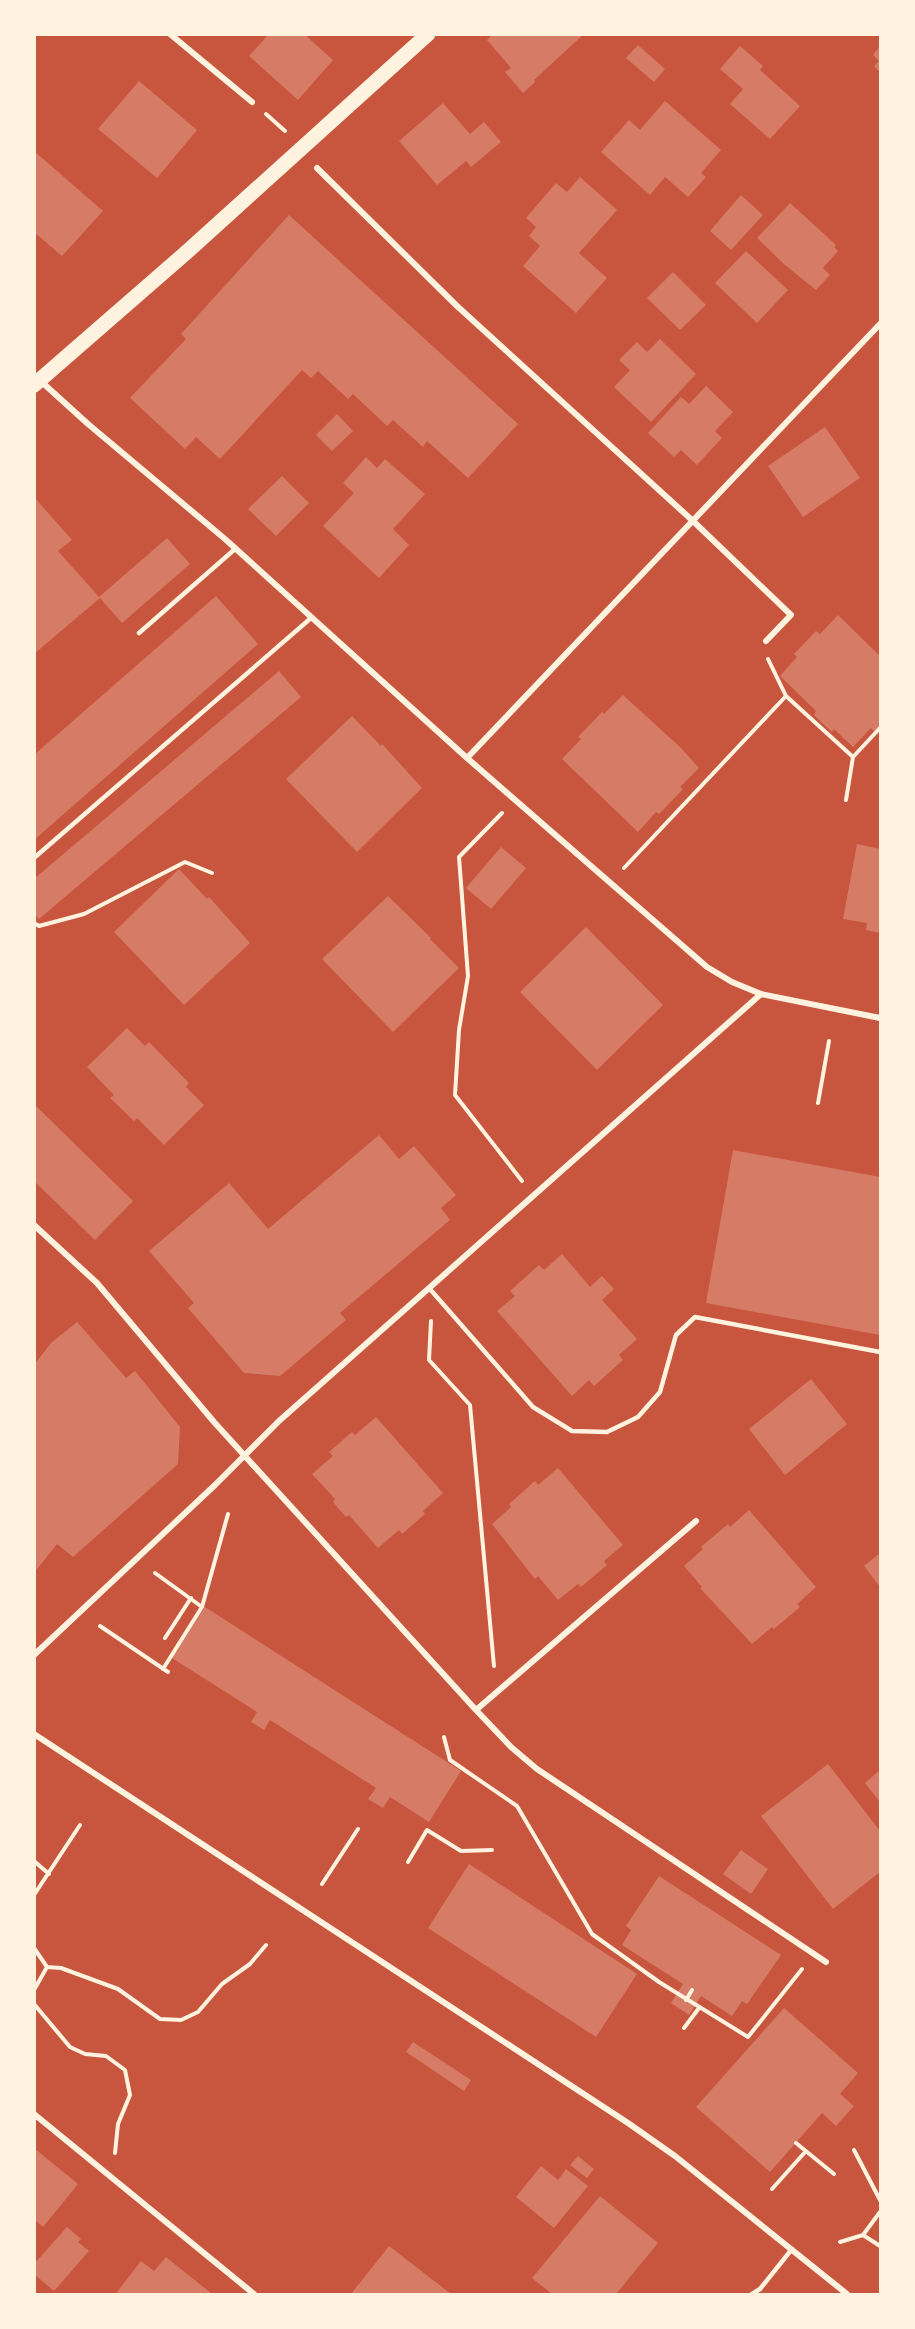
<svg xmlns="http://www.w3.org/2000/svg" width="915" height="2329" viewBox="0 0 915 2329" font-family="'IBM Plex Sans',sans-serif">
<rect width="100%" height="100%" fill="#c8553d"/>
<path fill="#d67c66" d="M269 34H304L333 60 298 100 249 56Z
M493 34H584L534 80 535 82 523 93 505 72 511 68 487 40Z
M638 45 665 69 654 82 626 58Z
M740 46 763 66 760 70 800 106 770 139 730 104 743 89 720 69Z
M880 46V72L874 66 879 61 873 55Z
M139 81 197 130 157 178 98 129Z
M665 101 721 150 701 173 706 177 688 197 665 177 650 195 601 152 629 120 640 130Z
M443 103 470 134 484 122 501 142 471 167 466 161 437 185 399 141Z
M34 151 103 211 62 256 34 232Z
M580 177 617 210 579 253 607 278 576 313 523 266 540 246 529 236 536 227 526 218 556 183 567 192Z
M741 195 763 215 731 250 710 231Z
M790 203 836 245 834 247 838 251 823 268 830 275 816 290 785 265 757 238Z
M289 215 518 424 468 478 427 441 423 447 393 420 387 426 353 394 348 399 318 371 311 378 302 370 220 459 196 437 185 449 130 398 186 339 181 334Z
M746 251 788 290 757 323 715 283Z
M673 272 706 305 680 330 647 298Z
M660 339 696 374 651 422 614 387 630 370 619 360 637 342 647 352Z
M706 386 733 412 715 431 722 438 697 465 681 450 674 457 648 433 681 397 689 404Z
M337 414 353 431 332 451 316 435Z
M825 427 860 478 803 517 768 466Z
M366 457 377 468 385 459 425 494 393 529 409 545 379 578 323 526 354 493 343 483Z
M282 476 309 503 276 536 248 509Z
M34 497 72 540 58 551 100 598 34 654Z
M167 538 190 564 122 623 99 597Z
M216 596 258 644 34 840V755Z
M838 615 880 656V726L874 732 871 728 853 747 834 729 832 732 814 715 816 711 780 676 797 657 794 654 816 631 820 634Z
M279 671 301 697 39 919 34 914V879Z
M623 695 680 747 699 768 680 787 683 789 659 814 656 812 638 832 562 759 581 739 578 737 602 712 604 714Z
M352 716 381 746 382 744 422 788 357 852 286 779Z
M857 844 880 849V933L866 930 867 923 843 919Z
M501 847 526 868 491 909 466 888Z
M179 869 207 899 209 897 250 943 184 1005 114 932Z
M388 896 431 938 430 939 459 968 393 1032 322 959Z
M586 927 663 1005 597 1070 520 992Z
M127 1028 145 1046 149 1042 189 1083 186 1087 204 1105 164 1145 137 1118 134 1121 110 1098 114 1095 87 1067Z
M34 1104 133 1201 95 1240 34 1181Z
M379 1135 399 1159 414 1146 456 1195 441 1208 450 1220 340 1313 346 1320 280 1376 244 1373 188 1308 194 1303 149 1251 229 1183 268 1229Z
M733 1150 880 1177V1335L706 1303Z
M562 1254 590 1287 602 1276 614 1289 602 1300 637 1339 619 1355 623 1360 594 1386 589 1380 572 1396 497 1311 515 1296 510 1291 539 1265 544 1270Z
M77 1322 126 1378 135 1371 180 1427 178 1464 73 1557 57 1544 34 1573V1463L36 1461 34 1459V1365L51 1343Z
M811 1379 847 1424 785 1475 749 1429Z
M376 1417 443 1493 423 1511 425 1514 402 1534 399 1530 378 1548 349 1515 346 1517 339 1509 333 1502 335 1499 312 1474 333 1456 329 1452 352 1432 355 1435Z
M558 1468 623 1545 604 1561 607 1565 581 1587 578 1584 558 1600 538 1576 535 1579 492 1524 511 1507 509 1504 535 1481 538 1485Z
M749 1510 816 1587 797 1604 800 1607 774 1629 772 1627 752 1644 700 1588 702 1587 684 1566 703 1549 701 1547 728 1524 730 1527Z
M880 1553V1587L864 1566Z
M205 1607 461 1771 429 1822 390 1797 383 1808 368 1799 376 1788 270 1720 264 1730 251 1722 257 1712 172 1658Z
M828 1764 880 1831V1872L833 1909 761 1816Z
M880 1770V1802L865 1783Z
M741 1850 768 1869 751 1894 723 1874Z
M469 1864 637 1974 596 2037 428 1928Z
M659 1876 781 1955 747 2004 742 2001 732 2016 701 1996 689 2015 671 2003 683 1984 622 1945 631 1930 626 1926Z
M784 2008 858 2073 840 2094 854 2106 844 2117 836 2126 822 2113 770 2172 696 2107Z
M413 2042 471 2080 464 2091 406 2052Z
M34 2148 78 2184 43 2227 34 2219Z
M578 2156 594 2169 587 2178 570 2165Z
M541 2166 558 2180 566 2169 588 2186 554 2228 516 2197Z
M600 2196 658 2243 616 2294H552L532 2278Z
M67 2227 81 2239 78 2242 89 2251 54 2291 34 2274V2264Z
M389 2246 451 2294H351Z
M166 2257 212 2294H121L117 2292 141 2261 154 2271Z"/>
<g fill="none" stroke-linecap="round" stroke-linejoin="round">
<path stroke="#fff3e0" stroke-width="4" d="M266 114 285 131
M786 696 853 757
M846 800 853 757 880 728
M502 813 459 857 468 976 459 1030 455 1095 522 1181
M624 868 786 696 768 659
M34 923 39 926 84 914 185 862 212 873
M818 1103 829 1041
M431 1321 429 1360 470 1405 494 1666
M155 1573 202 1607
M100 1626 168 1672
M165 1638 191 1598
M163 1669 202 1607 228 1514
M444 1737 450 1760 517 1806 592 1934 659 1982 748 2037 802 1969
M34 1861 49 1874
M408 1862 427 1830 461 1851 492 1850
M322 1884 358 1829
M34 1895 80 1825
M34 1948 47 1967 61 1968 118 1989 160 2019 181 2020 198 2012 222 1984 250 1964 266 1945
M34 1990 47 1967
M686 2000 692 1990
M34 2004 70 2047 85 2054 106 2056 125 2070 130 2095 118 2124 115 2153
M684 2028 699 2008
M796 2143 834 2174
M854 2150 880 2200
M772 2189 806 2151
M863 2235 880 2246
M840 2242 863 2235 880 2212"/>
<path stroke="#fff3e0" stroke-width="4.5" d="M139 633 235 549
M34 858 311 618
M429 1288 533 1407 572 1431 607 1432 638 1417 660 1392 676 1335 695 1317 880 1352
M752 2294 760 2289 792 2249"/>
<path stroke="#fff3e0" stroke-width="6" d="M170 34 252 102
M317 168 457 306 693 521 791 615 766 641
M34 375 88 424 225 539 467 758 707 967 732 982 761 994 880 1018
M467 758 880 324
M34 1225 97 1283 214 1422 476 1710 696 1521
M34 1655 215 1485 279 1421 761 994
M476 1710 511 1747 537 1769 826 1962
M34 1734 628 2123 675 2156 847 2294
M34 2114 254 2294"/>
<path stroke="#fff3e0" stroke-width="15" d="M34 385 189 250 428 34"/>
</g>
<rect width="915" height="2329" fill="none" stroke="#fff3e0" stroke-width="72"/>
</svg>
